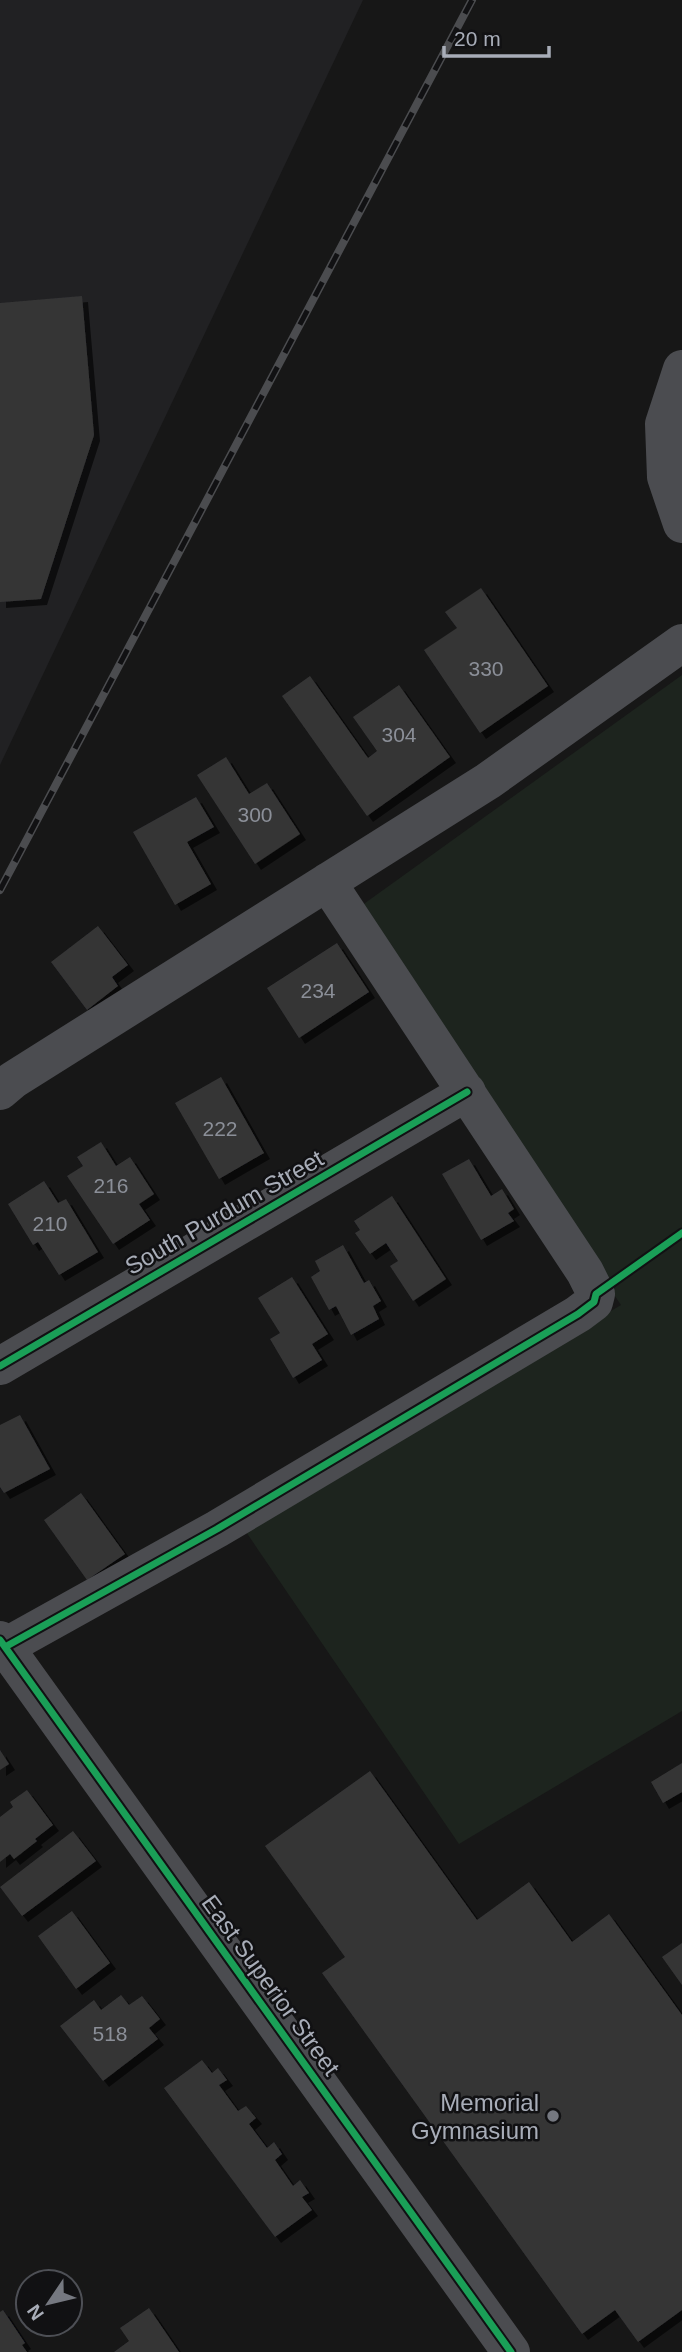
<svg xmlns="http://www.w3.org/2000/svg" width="682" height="2352" viewBox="0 0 682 2352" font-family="Arial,sans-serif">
<defs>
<filter id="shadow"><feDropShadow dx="6" dy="6" stdDeviation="0" flood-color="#0009"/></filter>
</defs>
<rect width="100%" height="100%" fill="#171717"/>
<path fill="#212123" d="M0 0H363L0 765Z"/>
<path fill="#1d241e" d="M682 675V1711L459 1844 244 1529 621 1305 354 911Z"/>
<path fill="#353536" filter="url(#shadow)" d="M82 296 94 435 41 599 0 602V303Z
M481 588 548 686 480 733 424 650 457 628 445 612Z
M310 676 368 758 377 751 353 717 399 685 450 757 367 816 282 696Z
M226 757 249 794 267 783 300 834 255 864 197 775Z
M196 797 214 827 187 842 211 884 175 905 133 832Z
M98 926 128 965 112 977 118 986 87 1010 51 962Z
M337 943 369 992 299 1038 267 988Z
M221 1077 264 1153 219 1179 175 1103Z
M101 1142 116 1166 130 1157 154 1194 139 1204 150 1220 113 1244 67 1176 83 1166 77 1157Z
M469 1159 491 1196 502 1189 514 1209 508 1213 514 1221 481 1240 442 1174Z
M44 1181 58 1203 66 1199 98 1252 59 1275 38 1242 33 1245 8 1204Z
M392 1196 446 1279 413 1301 390 1266 398 1261 386 1243 370 1254 355 1233 360 1230 354 1221Z
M343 1245 364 1283 369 1280 381 1301 373 1306 379 1319 351 1335 336 1306 329 1310 311 1277 320 1271 315 1261Z
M292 1277 328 1334 312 1344 322 1360 293 1378 270 1339 280 1333 258 1298Z
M20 1415 50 1469 4 1493 0 1487V1425Z
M81 1493 125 1554 87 1580 44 1520Z
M0 1750 9 1764 0 1770Z
M682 1763V1792L663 1803 651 1782Z
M370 1771 477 1920 529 1882 572 1942 609 1914 682 2015V2310L638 2342 615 2310 582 2334 322 1973 345 1957 265 1846Z
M27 1790 53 1825 35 1839 37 1841 14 1859 10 1854 0 1862V1817L13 1807 10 1802Z
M73 1831 96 1861 22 1916 0 1887Z
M72 1911 110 1963 76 1989 38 1936Z
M682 1943V1985L662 1957Z
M121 1995 129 2005 142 1996 160 2019 149 2028 158 2039 103 2081 60 2026 94 2000 101 2010Z
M202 2060 212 2073 218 2068 227 2080 219 2085 238 2111 246 2106 256 2118 249 2124 267 2148 274 2142 282 2154 275 2160 293 2186 300 2180 309 2193 302 2197 312 2210 275 2237 164 2088Z
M149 2308 179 2352H114L129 2341 120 2328Z
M3 2310 25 2343 22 2345 27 2352H0V2312Z"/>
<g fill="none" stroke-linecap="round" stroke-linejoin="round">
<path stroke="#4b4c50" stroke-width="38" d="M682 369 664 424 666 477 682 524
M0 1091 13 1080 488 781 682 643
M0 1366 467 1092
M0 1640 511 2352
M5 1647 217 1529 578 1314 594 1302 596 1294 585 1272 327 882"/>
<g stroke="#4b4c4f" stroke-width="8">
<path id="rail" d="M0 890 472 0"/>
</g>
<use href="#rail" stroke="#111113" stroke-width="5" stroke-dasharray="16" stroke-linecap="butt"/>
<g stroke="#111113" stroke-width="11">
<path id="cycleway" d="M0 1366 467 1092
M0 1640 511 2352
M5 1647 217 1529 578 1314 594 1302 596 1294 682 1233"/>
</g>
<use href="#cycleway" stroke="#1a9f57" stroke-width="7"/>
</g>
<circle fill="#757880" stroke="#111113" stroke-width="2.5" cx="553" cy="2116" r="7"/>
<g text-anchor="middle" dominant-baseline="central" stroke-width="5" stroke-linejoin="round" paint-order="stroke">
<g font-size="21" fill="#8b8f98">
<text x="486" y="668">330</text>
<text x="399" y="734">304</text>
<text x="255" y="814">300</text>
<text x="318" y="990">234</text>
<text x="220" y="1128">222</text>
<text x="111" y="1185">216</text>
<text x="50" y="1223">210</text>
<text x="110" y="2033">518</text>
</g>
<g font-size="24" fill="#a8adb8" stroke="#111113">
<text transform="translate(224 1212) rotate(-30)">South Purdum Street</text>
<text transform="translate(271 1985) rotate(54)">East Superior Street</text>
</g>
<g font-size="24" fill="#a8adb8" stroke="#111113" text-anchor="end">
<text x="539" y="2102">Memorial<tspan x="539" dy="28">Gymnasium</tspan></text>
</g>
</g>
<g transform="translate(49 2303) rotate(235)"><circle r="33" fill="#111113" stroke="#4d4f55" stroke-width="2"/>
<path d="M0-5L12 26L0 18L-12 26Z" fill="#757880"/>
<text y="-10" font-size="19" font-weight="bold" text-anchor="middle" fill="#a8adb8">N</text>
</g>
<path d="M444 46v10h105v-10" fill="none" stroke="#a8adb8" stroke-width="3.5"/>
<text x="454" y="46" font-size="21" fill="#a8adb8" stroke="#111113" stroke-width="5" paint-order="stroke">20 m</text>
</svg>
